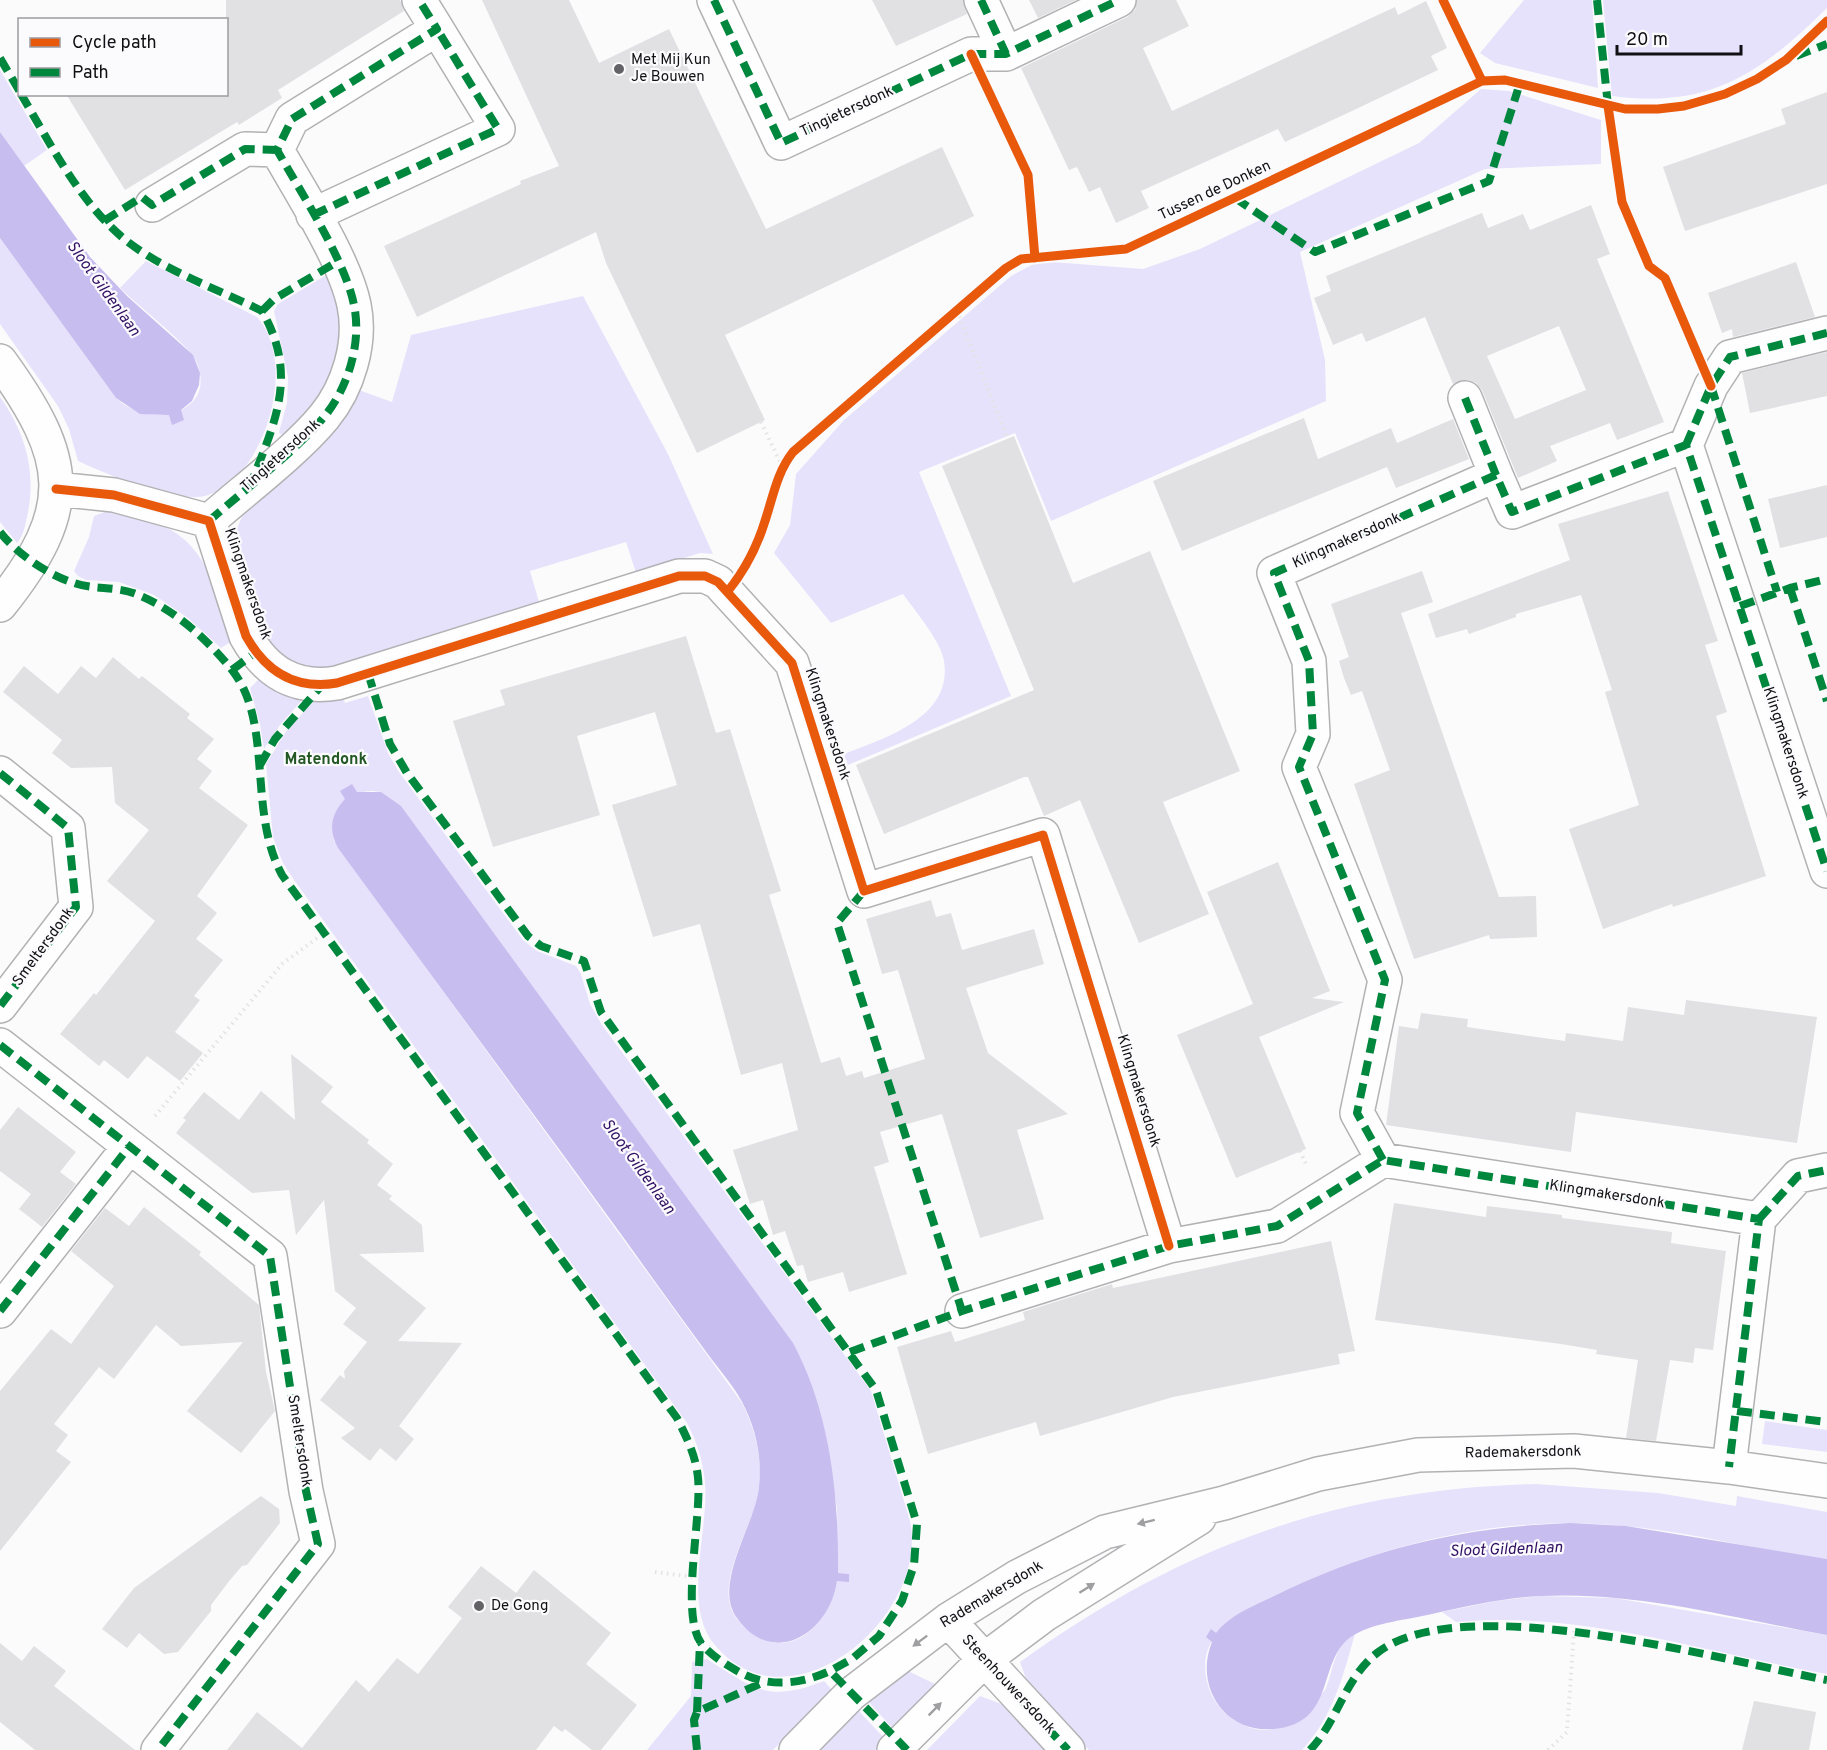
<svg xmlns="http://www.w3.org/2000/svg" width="1827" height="1750" viewBox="0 0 1827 1750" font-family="Overpass,sans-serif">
<rect width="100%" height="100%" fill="#fbfbfc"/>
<path fill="#e7e2fb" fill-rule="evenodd" d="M1524 0H1592L1598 88 1495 63 1480 53Z
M1603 0H1827V8C1760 74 1710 109 1612 96Z
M0 70 47 150 24 166 0 132Z
M1481 89 1509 91 1601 120V164L1485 169 1300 252 1325 360 1326 401 1051 521 1015 433 919 472 1011 696 848 765 844 754C884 738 953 718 944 661 941 641 915 611 903 594L831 623 774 553 790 525 796 474 844 420 1011 276 1039 261 1143 269 1200 249 1419 143Z
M0 238 116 398C151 431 219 413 196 361 189 345 135 303 120 288L146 261 257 317C299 363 265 480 205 496 175 503 106 474 78 461L69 429 58 406 0 324Z
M328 274C334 289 340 304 340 319 342 362 320 413 281 435L279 432 287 403 288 377 274 311 278 304Z
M583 296 668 454 713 554 700 553 636 573 626 542 530 571 539 602 498 615 482 629 328 669C310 670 290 665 277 653 261 639 235 562 235 541 235 530 240 521 245 511L359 390 392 402 411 335Z
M0 397C26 433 37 474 27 517 25 526 23 537 17 543L0 522Z
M110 510C127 515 146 519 163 526 209 546 218 598 232 641L221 648 188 618 154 595 119 582 86 580 78 576 74 571 89 537 94 516Z
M259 679 280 693 303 699 280 725 264 749 260 724 250 688Z
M368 696 388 753 399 772 523 940 537 951 576 966 581 974 590 1004 602 1025 871 1391 910 1521C930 1618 788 1735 714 1644 682 1605 709 1531 705 1483 703 1461 697 1442 687 1423L294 880 283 863 273 837 266 764 287 730 314 701 343 697 345 703ZM372 791 381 792 823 1424 837 1509 838 1573 849 1574 837 1581C832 1619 794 1662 754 1634 745 1628 737 1621 732 1611 717 1575 755 1525 759 1487 763 1458 755 1429 742 1403L334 841C329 813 342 792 372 791Z
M1765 1421 1827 1430V1452L1762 1444Z
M1536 1484 1658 1493 1736 1506 1737 1496 1827 1512V1559C1759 1551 1692 1532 1624 1526 1499 1514 1382 1543 1270 1598 1235 1616 1194 1636 1208 1685 1213 1705 1231 1722 1251 1728 1278 1735 1293 1722 1310 1704 1315 1699 1323 1694 1326 1688 1335 1665 1333 1648 1355 1634 1343 1676 1333 1717 1302 1750H1089L1029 1687 1020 1662C1181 1546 1337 1489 1536 1484Z
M1540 1596 1615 1598 1827 1635V1674C1708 1653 1578 1610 1456 1622L1442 1612 1496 1601Z
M707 1659C754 1689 768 1703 824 1681L833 1691 773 1750H647L691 1696 692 1662Z
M908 1671 935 1684 894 1730 867 1700Z
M980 1696 1007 1706 1048 1750H927Z
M857 1709 885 1739 875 1750H814Z"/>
<path fill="#c8bdef" d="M0 132 90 257 127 296 193 355 200 373 199 385 192 401 181 410 184 420 172 425 169 415 140 414 116 398 0 238Z
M352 784 357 792H381L401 806 793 1343C830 1412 839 1495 838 1573L849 1574V1582L837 1581C830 1633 773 1669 737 1618 712 1584 755 1526 759 1487 762 1460 757 1434 746 1410 737 1389 720 1371 707 1353 680 1316 653 1279 626 1241 531 1110 434 979 338 848 328 830 331 814 345 799L340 791Z
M1570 1523 1626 1526 1827 1559V1635C1733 1618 1636 1591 1540 1596 1503 1598 1468 1606 1432 1614 1407 1620 1376 1622 1354 1635 1315 1658 1339 1723 1274 1729 1224 1734 1194 1685 1212 1642L1206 1637 1211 1629 1216 1633C1231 1614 1254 1606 1274 1596 1371 1548 1462 1527 1570 1523Z"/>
<path fill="#e1e1e4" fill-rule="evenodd" d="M226 0H400L404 11 278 90 282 98 239 125 237 122 125 190 66 94H226Z
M482 0H569L599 63 669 29 766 229 942 147 974 216 725 335 765 420 697 453 606 263 596 232 417 317 384 246 521 184 520 181 559 166Z
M872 0H963L967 14 896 46Z
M1029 0H1076L1038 18Z
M1137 0H1176L1189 26 1143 48 1172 111 1395 7 1398 15 1426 1 1447 48 1431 56 1438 70 1352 111 1285 142 1278 129 1141 191 1149 208 1116 223 1100 187 1089 192 1077 167 1069 170 1021 68 1127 17 1135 10Z
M1827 92V184L1685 231 1663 167 1786 124 1781 109Z
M1591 205 1610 254 1597 259 1664 422 1617 440 1610 423 1550 446 1557 461 1518 478 1482 390 1476 383 1468 380 1453 384 1425 317 1366 342 1362 333 1333 345 1314 298 1331 291 1326 276 1482 213 1488 228 1523 214 1530 230ZM1559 326 1586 390 1515 419 1487 356Z
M1796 262 1815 317 1733 337 1732 329 1722 333 1708 293Z
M1827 352V396L1750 413 1742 373Z
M1304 418 1318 459 1391 428 1397 443 1453 419 1469 459 1396 488 1387 467 1182 551 1153 481Z
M1014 436 1073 583 1150 551 1240 771 1163 802 1209 914 1139 943 1080 800 1044 816 1028 777H1024L884 834 856 765 1034 690 942 466Z
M1827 485V537L1780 548 1768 499Z
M1668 491 1718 641 1705 645 1727 712 1716 716 1766 876 1673 907 1672 904 1603 929 1569 829 1639 805 1605 692 1612 690 1581 595 1516 614V617L1469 634 1467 629 1436 638 1428 614 1570 560 1558 524Z
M1422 571 1433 602 1401 613 1499 897 1536 896 1537 937 1490 939 1489 935 1414 959 1354 784 1390 770 1362 691 1351 695 1344 678 1339 661 1349 657 1331 604Z
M686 636 716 733 730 729 781 891 769 895 821 1063 840 1057 846 1076 862 1071 864 1078 925 1059 898 970 882 974 866 919 931 900 936 917 951 913 962 950 1034 929 1044 964 966 988 988 1053 1068 1114 1017 1130 1044 1219 980 1238 942 1114 880 1132 889 1162 874 1167 907 1274 849 1292 843 1272 808 1282 803 1265 797 1266 785 1231 773 1235 763 1200 750 1204 733 1150 798 1130 782 1063 741 1075 700 924 653 937 612 805 677 785 655 712 577 736 600 815 493 847 453 721 505 705 500 690Z
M113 657 139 679 142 676 190 714 187 718 214 739 197 759 212 771 199 788 248 825 197 896 217 913 196 939 223 960 194 996 200 1000 175 1032 203 1053 180 1081 147 1056 128 1079 104 1060 99 1066 60 1034 94 993 96 995 155 921 107 881 149 830 115 803 112 767 71 768 52 753 62 740 3 692 24 666 58 694 81 666 96 678Z
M1278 862 1330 991 1312 998 1344 1002 1259 1037 1306 1149 1236 1178 1177 1035 1253 1004 1207 892Z
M1686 1000 1817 1017 1797 1143 1576 1112 1571 1152 1386 1125 1399 1026 1418 1029 1421 1013 1468 1019 1467 1027 1565 1041 1566 1033 1623 1041 1628 1007 1684 1015Z
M291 1054 333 1087 321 1102 369 1140 367 1143 393 1164 377 1185 392 1196 389 1199 422 1225 424 1252 359 1254 426 1308 398 1341 462 1343 399 1426 414 1439 396 1461 380 1448 370 1461 341 1438 355 1428 320 1400 340 1375 345 1379 344 1371 367 1342 343 1324 356 1308 335 1291 324 1200 296 1235 289 1190 252 1193 176 1133 186 1120 183 1118 204 1092 239 1120 261 1091 295 1120Z
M18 1107 76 1152 60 1172 76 1184 42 1227 19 1209 31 1194 0 1171V1130Z
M1394 1203 1486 1217 1487 1206 1562 1215V1218L1672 1232 1671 1243 1726 1251 1713 1350 1695 1348 1693 1363 1670 1360 1656 1441 1626 1438 1638 1360 1596 1354 1597 1350 1561 1344 1375 1320Z
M144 1207 201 1252 199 1255 259 1305 266 1372 275 1411 241 1453 187 1411 243 1342 181 1346 156 1325 114 1379 99 1367 54 1424 68 1435 56 1451 71 1462 0 1551V1391L51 1329 71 1344 114 1286 71 1251 105 1208 129 1226Z
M1331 1241 1355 1351 1338 1354 1340 1364 1173 1397 1040 1436 1036 1422 928 1454 897 1347 951 1331 955 1342 1025 1320 1023 1312 1112 1284 1113 1288Z
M261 1496 279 1509 280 1523 247 1565 242 1566 230 1580 211 1605V1611L178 1652 164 1654 139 1633 127 1648 102 1629 134 1588Z
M481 1566 516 1593 534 1570 611 1633 586 1664 637 1705 601 1750H592L565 1729 562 1732 554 1726 536 1750H227L257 1712 302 1748 356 1680 369 1692 397 1658 418 1674 462 1618 448 1607Z
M0 1643 22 1661 34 1646 66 1671 54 1686 135 1750H35L0 1722Z
M1754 1701 1816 1712 1809 1750H1742Z"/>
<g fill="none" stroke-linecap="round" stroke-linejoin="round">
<g stroke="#b2b2b4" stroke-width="36">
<path id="street" d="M714 0 781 143 971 54H1006L1119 0
M981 0 1006 54
M152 205 245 149 277 150
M313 215 498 129 437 29
M0 361C71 459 78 508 0 605
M1465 398 1496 475
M1686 445 1711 386 1730 357 1827 333
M56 489 114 495 209 521 246 636C266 672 295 690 337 683L679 576H705L718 582 792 663 864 891 1043 835 1169 1246
M209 521C244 490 295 452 324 417 348 388 362 343 354 305 345 260 300 191 277 150L292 119 437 29 419 0
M0 773 68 828 76 907 0 1006
M0 1045 270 1256 306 1491 318 1544 158 1750
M1383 1160 1357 1113 1385 980 1299 767 1313 734 1309 661 1274 573 1496 475 1512 512 1686 445 1827 871
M1759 1219 1798 1176 1827 1170
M0 1311 129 1147
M962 1311 1169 1246 1277 1226 1383 1160 1759 1219 1729 1467
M948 1620 1068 1750
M796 1750 851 1694 948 1620 1017 1577 1105 1532 1224 1503 1318 1474 1418 1455 1574 1451 1729 1467 1827 1481
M894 1750 984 1660 1044 1615 1199 1518"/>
</g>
<path stroke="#e3e3e3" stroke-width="4" stroke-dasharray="1.5 4.5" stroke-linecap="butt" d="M957 311 1008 439
M761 422 782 466
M155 1116 282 964 324 933
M1300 1151 1306 1164
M655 1572 694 1577
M1548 1750 1567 1732 1574 1631"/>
<use href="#street" stroke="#fefeff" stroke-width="33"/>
<path stroke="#00873e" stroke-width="8" stroke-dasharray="15 8" stroke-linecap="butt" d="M714 0 781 143 971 54H1006L1119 0
M981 0 1006 54
M1597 0 1608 106
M1796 56 1827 44
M0 58 20 92
M21 94C51 145 81 205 128 242 167 272 218 289 262 311 298 374 276 420 252 481
M1235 198 1315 252 1489 181 1520 83
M313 215 498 129 437 29
M104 221 142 197 152 205 245 149 277 150
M262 311 274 299 337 262
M1711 386 1777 592
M1465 398 1496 475
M1686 445 1711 386 1730 357 1827 333
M209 521C244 490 295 452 324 417 348 388 362 343 354 305 345 260 300 191 277 150L292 119 437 29 419 0
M0 532C16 553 48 575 74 583 94 590 116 586 136 594 174 609 207 639 232 670 274 723 247 810 282 875L677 1418C687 1438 696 1456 698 1478 702 1517 680 1614 701 1643 710 1655 728 1666 741 1673 770 1688 801 1684 830 1671L907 1750
M1790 588 1827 701
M1740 606 1790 588 1827 579
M232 670 255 653
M368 673 390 744 407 773 528 936 541 946 584 961 601 1012 876 1390 917 1524 914 1565 902 1601 879 1636 852 1659 830 1671
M260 765 275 739 322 685
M0 773 68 828 76 907 0 1006
M864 891 837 923 962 1311
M0 1045 270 1256 306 1491 318 1544 158 1750
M1383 1160 1357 1113 1385 980 1299 767 1313 734 1309 661 1274 573 1496 475 1512 512 1686 445 1827 871
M1759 1219 1798 1176 1827 1170
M0 1311 129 1147
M850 1352 962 1311 1169 1246 1277 1226 1383 1160 1759 1219 1729 1467
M1737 1411 1827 1422
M984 1660 1068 1750
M697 1712 700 1642
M697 1750 694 1720 697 1712 764 1682
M1310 1750C1338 1721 1344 1679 1377 1653 1461 1587 1725 1661 1827 1680"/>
<g stroke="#fbfafd" stroke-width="13">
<path id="cycleway" d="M1443 0 1482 81
M971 54 1028 175 1035 258
M1608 106 1622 202 1649 266 1665 278 1711 386
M56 489 114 495 209 521 246 636C266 672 295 690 337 683L679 576H705L718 582 792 663 864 891 1043 835 1169 1246
M728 591C745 570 757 547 765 521 773 497 777 472 793 452L1006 268 1021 259 1126 249 1482 81 1505 80 1625 109H1658L1684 106 1725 94 1757 79 1786 60 1827 21"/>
</g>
<use href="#cycleway" stroke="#e8590c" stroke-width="9"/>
</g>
<defs><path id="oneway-solid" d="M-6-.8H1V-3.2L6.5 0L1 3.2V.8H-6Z" transform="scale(1.5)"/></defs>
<g fill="#9f9fa1">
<use href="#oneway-solid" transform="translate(1146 1522) rotate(166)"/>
<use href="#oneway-solid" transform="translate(1087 1588) rotate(-32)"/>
<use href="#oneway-solid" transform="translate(920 1641) rotate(143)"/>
<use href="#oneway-solid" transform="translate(935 1709) rotate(-45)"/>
</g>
<g fill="#636266" stroke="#fbfafd" stroke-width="2">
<circle cx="619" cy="69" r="6"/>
<circle cx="479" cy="1606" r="6"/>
</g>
<g text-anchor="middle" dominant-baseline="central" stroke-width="4.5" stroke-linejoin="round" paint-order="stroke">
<g font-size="15" fill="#111015" stroke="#fbfafd" text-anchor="start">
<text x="631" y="60">Met Mij Kun<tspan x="631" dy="17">Je Bouwen</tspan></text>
<text x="491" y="1606">De Gong</text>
</g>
<g font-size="15" fill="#111015" stroke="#fbfafd">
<text transform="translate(847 112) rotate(-25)">Tingietersdonk</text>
<text transform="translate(1215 191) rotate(-25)">Tussen de Donken</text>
<text transform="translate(281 456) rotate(-42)">Tingietersdonk</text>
<text transform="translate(1347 541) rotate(-24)">Klingmakersdonk</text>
<text transform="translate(247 584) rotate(71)">Klingmakersdonk</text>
<text transform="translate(827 724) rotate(72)">Klingmakersdonk</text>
<text transform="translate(1785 743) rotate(72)">Klingmakersdonk</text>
<text transform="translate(44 947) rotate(-54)">Smeltersdonk</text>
<text transform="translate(1138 1091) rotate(73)">Klingmakersdonk</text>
<text transform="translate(1607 1195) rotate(9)">Klingmakersdonk</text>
<text transform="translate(299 1441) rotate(81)">Smeltersdonk</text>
<text transform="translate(1523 1453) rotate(-1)">Rademakersdonk</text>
<text transform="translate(992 1595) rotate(-31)">Rademakersdonk</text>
<text transform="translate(1008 1685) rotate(47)">Steenhouwersdonk</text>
</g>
<g font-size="16" font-style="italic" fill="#311063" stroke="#fbfafd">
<text transform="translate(103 289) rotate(54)">Sloot Gildenlaan</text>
<text transform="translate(638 1167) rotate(54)">Sloot Gildenlaan</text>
<text transform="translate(1506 1550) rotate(-2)">Sloot Gildenlaan</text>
</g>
<g font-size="16" font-weight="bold" fill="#235824" stroke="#fbfafd">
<text x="326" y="760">Matendonk</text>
</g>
</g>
<rect x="18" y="18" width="210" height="78" fill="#fbfafd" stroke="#9d9ca0" stroke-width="1.5"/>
<rect x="30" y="38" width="30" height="9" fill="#e8590c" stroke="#9d9ca0" stroke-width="1.5"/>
<text x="72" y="48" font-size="18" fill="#111015">Cycle path</text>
<rect x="30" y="68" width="30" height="9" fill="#00873e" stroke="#9d9ca0" stroke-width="1.5"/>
<text x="72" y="78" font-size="18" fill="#111015">Path</text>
<path d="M1617 45v9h124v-9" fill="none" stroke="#111015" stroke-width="3"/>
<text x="1626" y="45" font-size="18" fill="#111015" stroke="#fbfafd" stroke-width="4.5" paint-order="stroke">20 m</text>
</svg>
